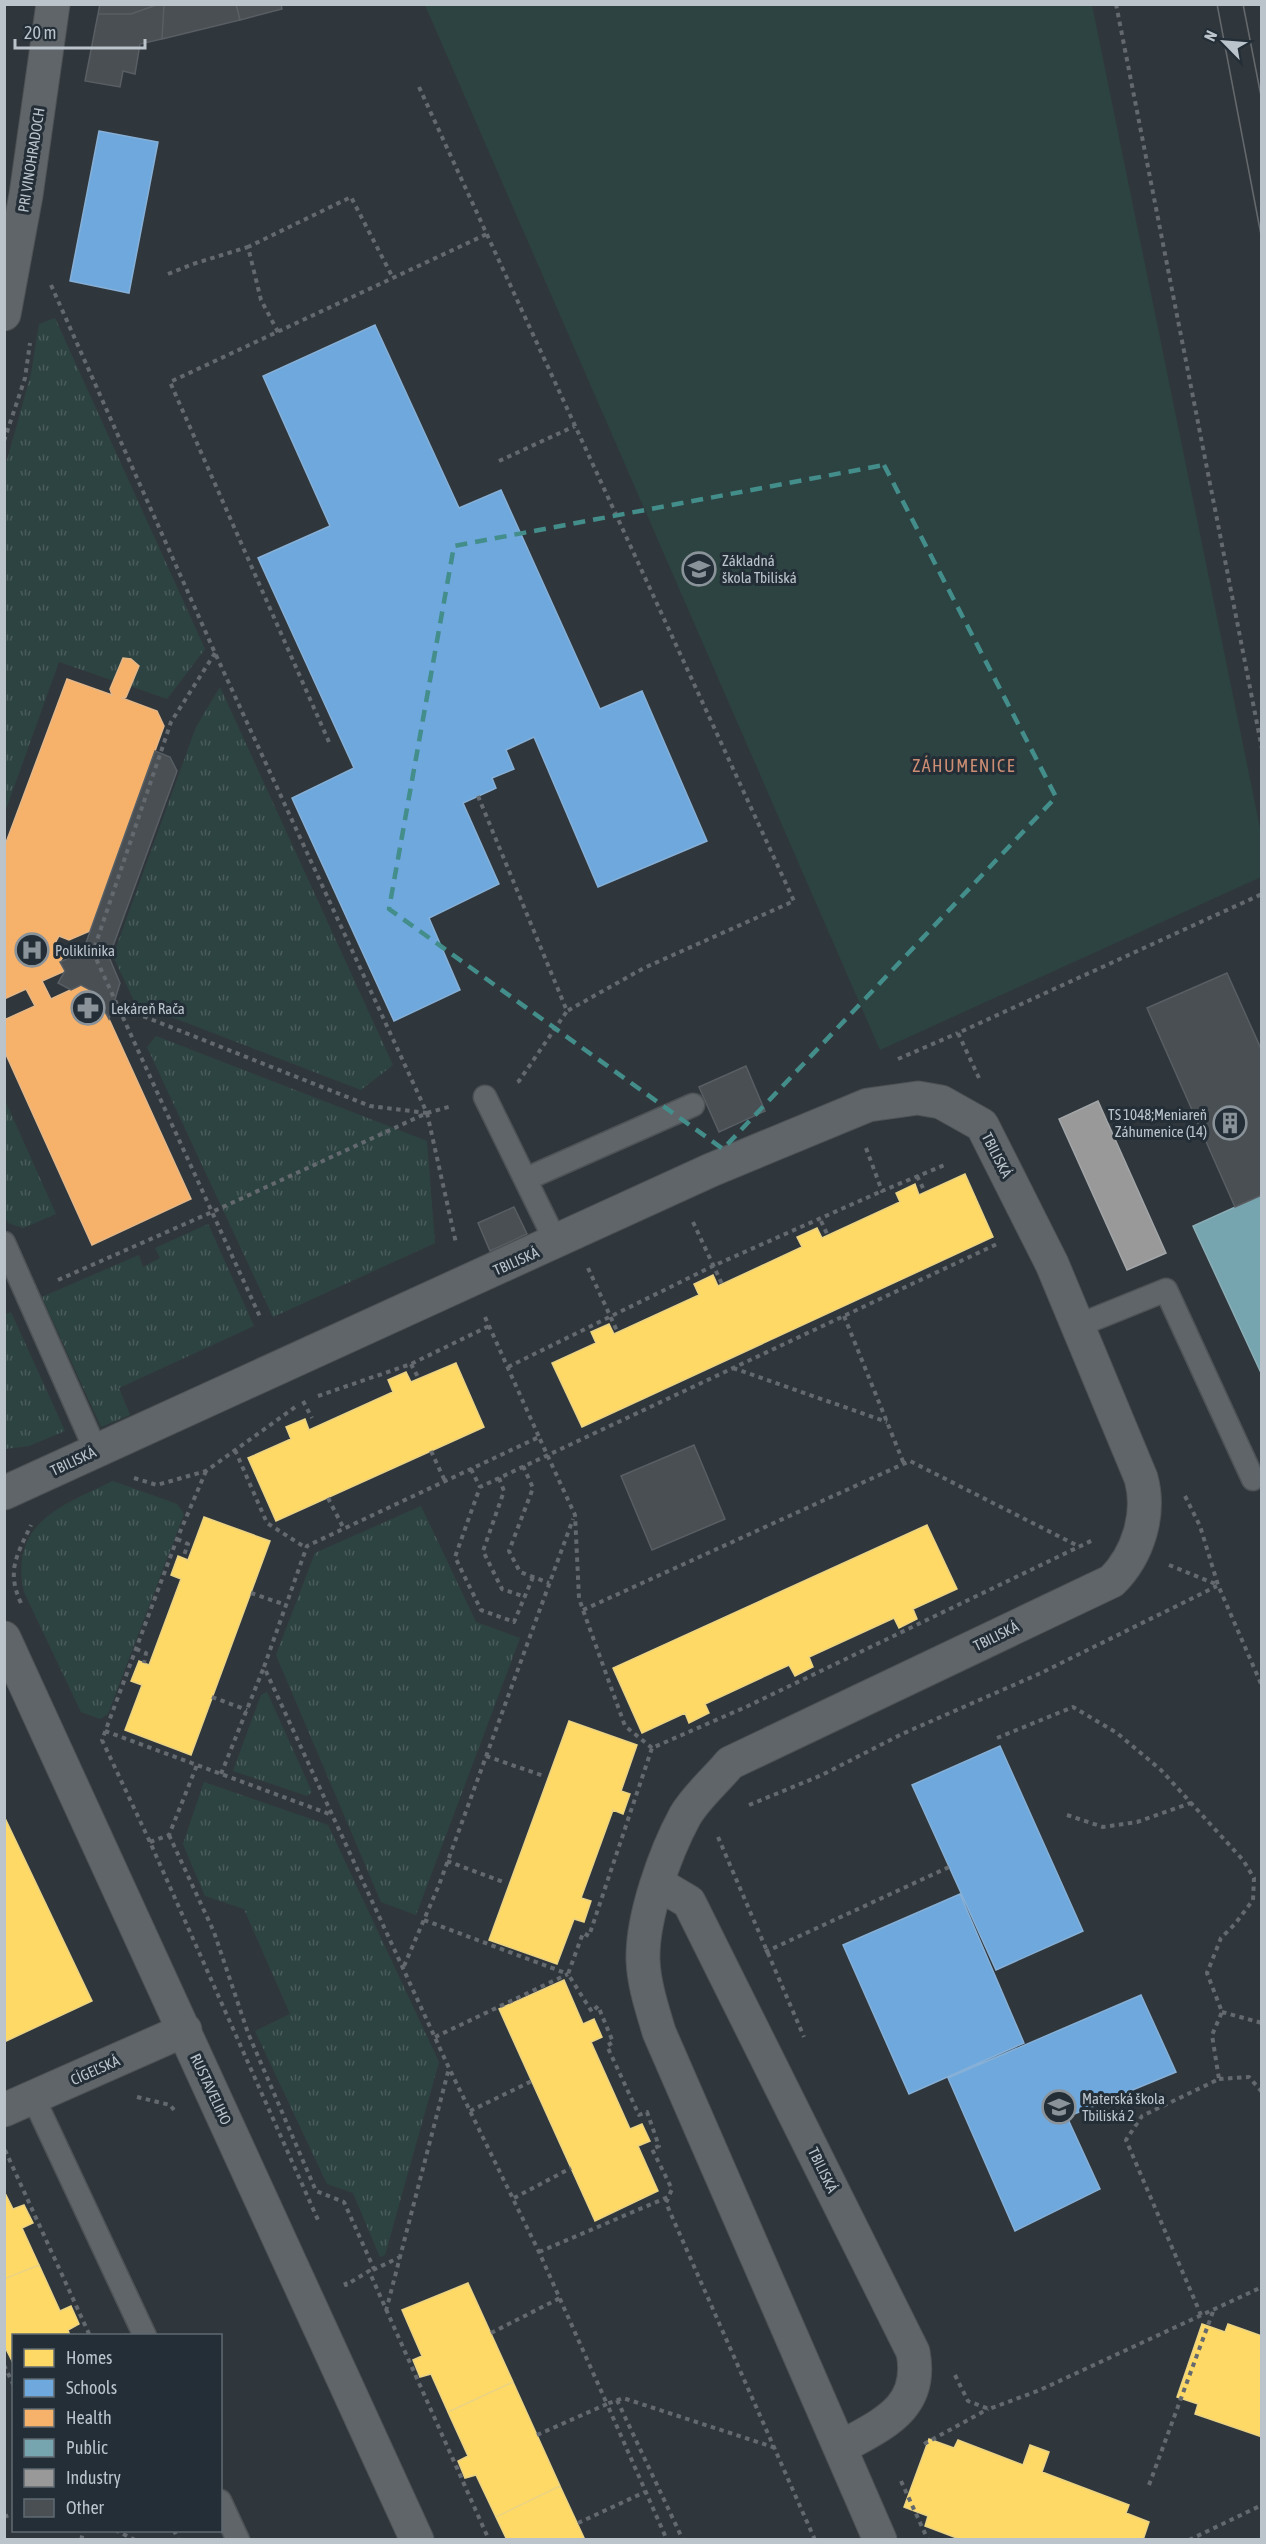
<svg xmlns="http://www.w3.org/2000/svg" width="1266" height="2544" viewBox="0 0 1266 2544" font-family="'Asap Condensed',sans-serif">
<defs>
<pattern id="grass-tufts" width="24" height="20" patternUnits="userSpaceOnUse" patternTransform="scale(1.5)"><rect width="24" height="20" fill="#2d4342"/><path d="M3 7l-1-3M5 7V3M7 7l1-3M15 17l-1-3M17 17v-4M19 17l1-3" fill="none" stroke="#4a5c5c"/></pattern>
</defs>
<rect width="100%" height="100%" fill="#30373c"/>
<path fill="url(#grass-tufts)" d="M55 318 205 649 167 699 130 686 138 666 131 659 123 658 114 681 59 662 5 812V467L31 374 39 324Z
M220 687 393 1065 361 1090 135 1003 113 956 196 727Z
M156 1036 427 1141 435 1243 273 1317 147 1047Z
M4 1098 56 1214 23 1228 8 1223 5 1216Z
M208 1224 254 1326 119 1388 130 1415 101 1427 42 1297 139 1255 143 1267 160 1258 155 1248Z
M11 1312 65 1431 29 1446 5 1449 4 1315Z
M113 1481 177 1504 184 1514 108 1714 100 1719 81 1712 24 1592C9 1523 61 1506 113 1481Z
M421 1506 476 1622 520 1638 416 1915 381 1902 276 1655 315 1553Z
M267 1692 312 1792 307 1796 233 1771 261 1695Z
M204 1782 328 1825 439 2062 385 2255 380 2257 353 2193 327 2184 255 2031 290 2014 244 1909 205 1896 183 1844Z"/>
<path fill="#2d4342" d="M425 5H1092L1261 833V877L880 1050Z"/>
<path fill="#ffd966" stroke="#ebd384" stroke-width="1.5" d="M965 1174 993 1237 582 1427 552 1363 596 1343 591 1332 609 1324 614 1334 699 1295 694 1284 713 1275 718 1286 802 1247 797 1237 817 1228 822 1238 900 1202 896 1193 915 1184 919 1195Z
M456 1363 484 1427 276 1521 248 1458 291 1439 286 1427 305 1419 309 1430 393 1392 388 1380 406 1372 411 1382Z
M204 1517 270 1541 191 1755 125 1730 142 1685 131 1681 139 1661 149 1665 181 1579 171 1575 178 1556 188 1560Z
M927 1525 957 1589 913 1609 917 1619 899 1628 894 1618 809 1657 813 1667 795 1676 789 1665 705 1704 709 1713 689 1723 685 1713 642 1733 613 1668Z
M569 1721 637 1745 621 1791 630 1794 623 1814 613 1810 581 1898 591 1901 584 1922 574 1919 557 1964 489 1940Z
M4 1816 92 2001 4 2042Z
M564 1980 583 2024 594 2019 602 2037 591 2042 630 2129 642 2124 650 2141 638 2146 658 2191 595 2221 499 2009Z
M4 2191 13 2209 24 2205 33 2223 22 2228 39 2265 4 2279Z
M39 2265 60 2311 71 2306 79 2324 68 2330 70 2336H14V2365L4 2345V2279Z
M468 2283 513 2382 448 2412 431 2374 420 2377 413 2360 422 2356 402 2310Z
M1202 2324 1225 2332 1228 2324 1262 2336V2437L1195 2414 1198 2404 1177 2397Z
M513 2382 560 2486 496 2517 476 2475 465 2478 458 2461 468 2456 448 2412Z
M929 2439 954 2448 958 2440 1023 2465 1030 2445 1049 2452 1042 2472 1129 2505 1126 2513 1149 2522 1143 2540H962L925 2526 928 2516 904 2507Z
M560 2486 585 2540H507L496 2517Z"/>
<path fill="#6fa8dc" stroke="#86b0d7" stroke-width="1.5" d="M99 131 158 142 129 293 70 281Z
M375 325 459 508 501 490 600 709 642 691 707 841 598 887 534 737 506 750 514 769 492 778 496 788 463 803 499 884 429 918 460 990 394 1021 292 798 354 768 258 558 330 526 263 376Z
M1000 1746 1083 1931 996 1970 912 1785Z
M960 1894 1024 2043 909 2094 843 1945Z
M1141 1995 1176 2072 1067 2117 1100 2189 1015 2231 948 2078Z"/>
<path fill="#f6b26b" stroke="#e4b788" stroke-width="1.5" d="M123 658 131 659 139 666 126 697 122 698 157 711 164 726 90 931 69 940 59 936 53 947 65 953 60 962 65 971 42 981 51 999 81 985 94 992 109 1019 191 1199 92 1245 4 1050V1020L35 1006 26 989 4 999V848L67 679 112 695 110 689Z"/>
<path fill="#76a5af" stroke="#8baeb7" stroke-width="1.5" d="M1262 1195V1375L1193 1226Z"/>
<path fill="#999" stroke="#a3a6a8" stroke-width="1.5" d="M1098 1101 1166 1253 1127 1270 1059 1119Z"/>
<path fill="#494f53" stroke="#585e63" stroke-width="1.5" d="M100 4H159L131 14H98Z
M159 4H164L162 39 140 44 135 74 123 71 120 87 85 81 98 14H131Z
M236 4 240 20 162 39 164 5Z
M236 4H281L282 9 240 20Z
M155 751 170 757 177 771 109 957 120 983 109 1019 94 992 81 985 71 990 58 983 65 971 60 962 83 951Z
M1227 973 1262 1051V1195L1235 1207 1147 1008Z
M746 1066 765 1111 719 1132 699 1087Z
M514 1207 527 1234 490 1251 478 1223Z
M694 1445 725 1519 652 1550 621 1476Z"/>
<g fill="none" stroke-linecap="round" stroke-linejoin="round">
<g stroke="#4e5357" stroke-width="25">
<path id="lane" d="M485 1097 556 1242
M526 1179 693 1105
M4 1243 96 1451
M1077 1326 1166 1290 1253 1479
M33 2097 145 2336
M220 2501 238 2540"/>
</g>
<g stroke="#4e5357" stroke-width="35">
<path id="street" d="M4 314 26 195 53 4
M4 1493 711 1170 868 1105 918 1098 941 1102 982 1125 1052 1264 1141 1478C1151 1514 1138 1555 1112 1581L730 1763C716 1780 696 1797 685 1816 665 1853 642 1917 643 1960 644 1985 652 2008 659 2032L880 2540
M4 1638 417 2540
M657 1883 689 1902 913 2352C924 2409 882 2424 840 2448
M4 2110 185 2030"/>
</g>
<path stroke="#63696e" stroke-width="4" stroke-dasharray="4.5 4.5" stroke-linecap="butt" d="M1116 4 1262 749
M419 87 794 901 644 968 567 1011
M168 274 193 264 248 247
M51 285 215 653 427 1113 370 1106 120 1007
M278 332 261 300 248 247 351 197 393 278
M4 441 25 378 30 343
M499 461 575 426
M215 653 171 722 93 952 261 1319
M329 742 170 382 487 234
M478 796 567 1011 519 1081 515 1083
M898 1059 958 1033
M979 1078 958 1033 1262 894
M427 1113 452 1106
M866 1148 882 1191 947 1164
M917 1176 925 1192
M821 1221 828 1236
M693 1222 722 1284
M588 1268 618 1333
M58 1280 212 1212 427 1113 456 1243
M844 1316 904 1464
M485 1317 539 1437
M411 1364 419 1379
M508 1367 713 1266 882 1191
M733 1368 887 1422
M318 1396 411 1364 489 1326
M303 1401 312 1418
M235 1450 267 1523 303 1546
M431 1451 445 1481
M523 1466 533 1488 509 1551 520 1572 549 1583
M471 1469 480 1487
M206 1471 177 1539 102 1740 150 1842 318 2220
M134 1478 157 1485 206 1471 298 1405
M499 1478 504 1491 483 1551 502 1589 525 1597
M1185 1496 1200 1526 1218 1585 1262 1686
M328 1498 344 1529
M177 1539 188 1544 183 1558
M1169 1565 1218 1585
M533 1577 514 1622 481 1610 455 1557 480 1487 997 1244
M251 1593 286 1605
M21 1603C6 1571 17 1555 31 1525
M583 1610 910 1461 1080 1547
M136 1649 146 1653 144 1663
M212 1697 247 1710
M105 1731 332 1815
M997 1738 1073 1707 1117 1733 1161 1770 1243 1860 1254 1878 1253 1900 1235 1924 1221 1938 1207 1973 1222 2012 1212 2035 1219 2079 1142 2116 1126 2140 1201 2315
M652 1748 625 1726 583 1610 579 1598 575 1515 539 1437 307 1546 264 1667 449 2068 539 2252 607 2404 623 2398 773 2447
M486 1756 544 1776
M221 1774 264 1667
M749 1805 822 1775 902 1734 1041 1673 1217 1586
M1067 1815 1103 1827 1137 1822 1191 1803
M169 1835 214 1932 248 2033 316 2191 344 2202 374 2269
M718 1837 804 2037
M150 1842 169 1835 197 1765
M447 1861 506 1883
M424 1920 568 1974
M765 1952 949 1867
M404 1966 439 1885 573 1519
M1222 2012 1262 2023
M435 2037 568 1974
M1219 2079 1249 2077 1262 2092
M137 2097 170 2105 174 2110
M470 2111 532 2081
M5 2150 90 2336
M514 2198 571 2168
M539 2252 668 2197
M373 2270 400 2257
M345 2282 346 2285 369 2271 489 2540
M386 2311 449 2068
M491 2333 560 2298
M4 2365 14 2386
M955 2375 968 2401 989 2409 1040 2390 1262 2287
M617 2400 683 2540
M537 2435 607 2404 667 2540
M924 2444 988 2409
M901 2481 928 2540
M1149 2485 1214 2309
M4 2517 14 2513
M578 2523 645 2492
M115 2530 135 2540
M174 2530 178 2540
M81 2540 84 2530
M815 2540 666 2203 672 2189 652 2149 659 2146 647 2112 639 2115 607 2046 613 2042 598 2006 592 2012 568 1974 583 1933 589 1936 652 1748 748 1706 1093 1540
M1189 2540 1262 2505"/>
<use href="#lane" stroke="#60656a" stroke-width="22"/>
<use href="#street" stroke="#60656a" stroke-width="33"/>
<path stroke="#64696d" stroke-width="1.5" d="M1217 4 1262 240
M1243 4 1262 101"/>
</g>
<path fill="none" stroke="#438d8a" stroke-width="4.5" stroke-dasharray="12 8" stroke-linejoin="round" d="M884 465 1056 797 723 1149 389 909 454 546Z"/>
<defs>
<g id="school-ring" transform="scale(1.725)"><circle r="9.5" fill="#232e37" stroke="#8a9399" stroke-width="1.5"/><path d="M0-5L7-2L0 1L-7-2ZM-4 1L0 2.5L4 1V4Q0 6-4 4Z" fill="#8a9399"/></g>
<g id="hospital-ring" transform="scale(1.725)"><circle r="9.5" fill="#232e37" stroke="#8a9399" stroke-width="1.5"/><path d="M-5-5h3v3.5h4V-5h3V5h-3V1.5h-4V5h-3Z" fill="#8a9399"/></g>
<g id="pharmacy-ring" transform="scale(1.725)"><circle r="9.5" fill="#232e37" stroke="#8a9399" stroke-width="1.5"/><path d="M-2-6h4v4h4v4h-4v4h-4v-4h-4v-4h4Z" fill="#8a9399"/></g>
<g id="building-ring" transform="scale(1.725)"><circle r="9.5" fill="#232e37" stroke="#8a9399" stroke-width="1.5"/><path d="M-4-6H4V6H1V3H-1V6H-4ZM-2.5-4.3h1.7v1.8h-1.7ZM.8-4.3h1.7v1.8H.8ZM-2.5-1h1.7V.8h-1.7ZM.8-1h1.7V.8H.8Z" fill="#8a9399"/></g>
</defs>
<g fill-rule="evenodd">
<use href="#school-ring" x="699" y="569"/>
<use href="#hospital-ring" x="32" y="950"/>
<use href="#pharmacy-ring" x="88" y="1008"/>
<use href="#building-ring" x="1230" y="1123"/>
<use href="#school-ring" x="1059" y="2107"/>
</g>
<g text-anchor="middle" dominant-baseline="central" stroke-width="6" stroke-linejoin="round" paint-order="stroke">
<g font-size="15" fill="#bbc4cb" stroke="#232e37">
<text transform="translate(31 160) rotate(-81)">PRI VINOHRADOCH</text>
<text transform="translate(997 1155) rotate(63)">TBILISKÁ</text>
<text transform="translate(516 1261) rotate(-24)">TBILISKÁ</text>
<text transform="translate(73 1461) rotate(-25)">TBILISKÁ</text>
<text transform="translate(996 1636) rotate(-26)">TBILISKÁ</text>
<text transform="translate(95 2070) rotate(-24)">CÍGEĽSKÁ</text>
<text transform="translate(211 2089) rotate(65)">RUSTAVELIHO</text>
<text transform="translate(823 2170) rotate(64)">TBILISKÁ</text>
</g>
<g font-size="15" fill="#bbc4cb" stroke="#232e37" text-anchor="start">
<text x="722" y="560">Základná<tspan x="722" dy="17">škola Tbiliská</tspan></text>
<text x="55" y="950">Poliklinika</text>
<text x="111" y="1008">Lekáreň Rača</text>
<text x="1207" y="1114" text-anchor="end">TS 1048;Meniareň<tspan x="1207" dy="17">Záhumenice (14)</tspan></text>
<text x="1082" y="2098">Materská škola<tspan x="1082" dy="17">Tbiliská 2</tspan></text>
</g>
<g font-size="18" letter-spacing="1.5" fill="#cd8e74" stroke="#232e37">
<text x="964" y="765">ZÁHUMENICE</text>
</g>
</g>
<rect width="1266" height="2544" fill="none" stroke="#bbc4cb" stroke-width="12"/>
<rect x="12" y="2334" width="210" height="198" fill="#232e37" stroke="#606a72" stroke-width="1.5"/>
<rect x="24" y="2349" width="30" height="18" fill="#ffd966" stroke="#606a72" stroke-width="1.5"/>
<text x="66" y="2364" font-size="18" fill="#bbc4cb">Homes</text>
<rect x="24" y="2379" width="30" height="18" fill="#6fa8dc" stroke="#606a72" stroke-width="1.5"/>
<text x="66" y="2394" font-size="18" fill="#bbc4cb">Schools</text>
<rect x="24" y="2409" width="30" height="18" fill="#f6b26b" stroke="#606a72" stroke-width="1.5"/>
<text x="66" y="2424" font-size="18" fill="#bbc4cb">Health</text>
<rect x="24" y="2439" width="30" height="18" fill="#76a5af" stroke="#606a72" stroke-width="1.5"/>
<text x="66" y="2454" font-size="18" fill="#bbc4cb">Public</text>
<rect x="24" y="2469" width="30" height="18" fill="#999999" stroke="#606a72" stroke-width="1.5"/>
<text x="66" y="2484" font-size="18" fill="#bbc4cb">Industry</text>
<rect x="24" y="2499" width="30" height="18" fill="#494f53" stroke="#606a72" stroke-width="1.5"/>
<text x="66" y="2514" font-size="18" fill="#bbc4cb">Other</text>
<g transform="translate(1224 42) rotate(295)" stroke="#232e37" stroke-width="4.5" paint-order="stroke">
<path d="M0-4.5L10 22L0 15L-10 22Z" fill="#bbc4cb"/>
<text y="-9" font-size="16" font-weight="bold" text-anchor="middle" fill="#bbc4cb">N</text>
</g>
<path d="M15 39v9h130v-9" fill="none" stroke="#bbc4cb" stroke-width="3"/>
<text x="24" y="39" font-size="18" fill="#bbc4cb" stroke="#232e37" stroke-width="4.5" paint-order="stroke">20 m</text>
</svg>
